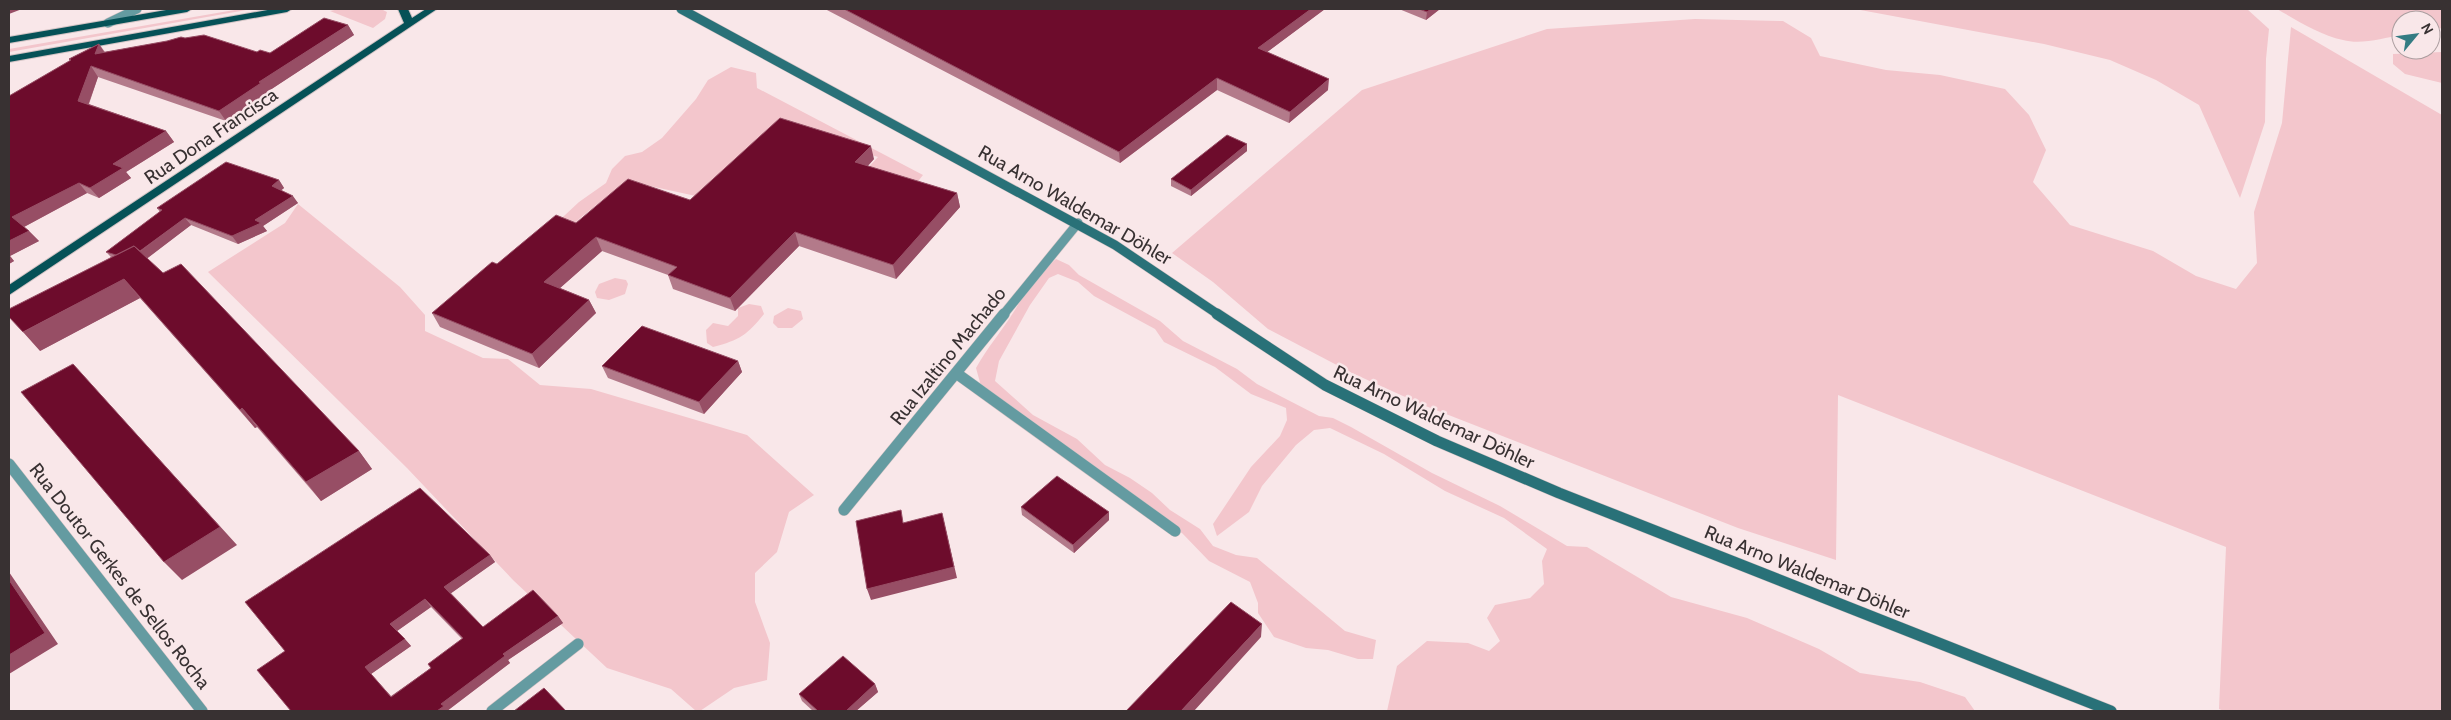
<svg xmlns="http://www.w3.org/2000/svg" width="2451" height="720" viewBox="0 0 2451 720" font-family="Cabin,sans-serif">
<rect width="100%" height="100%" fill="#f9e7e9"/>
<path fill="#f3c6cc" d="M240 9H252L9 52V49Z
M339 9H381L387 12 385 19 373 28 330 11Z
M1855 9H2247L2269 29 2266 59 2265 122 2240 198 2199 105 2156 80 2110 60 2044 44Z
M2277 9H2442V28L2431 30V20H2401V35C2384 38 2361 45 2343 40 2320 35 2298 21 2277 9Z
M1695 19 1783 21 1811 38 1820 56 1886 70 1940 75 2005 89 2029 115 2046 150 2033 182 2070 225 2153 251 2196 276 2236 289 2257 263 2254 212 2282 123 2291 27 2442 115V711H2224L2219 709 2226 547 1838 395 1836 560 1738 528 1423 405 1352 373 1268 329 1213 282 1172 253 1362 90 1547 29Z
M2442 52V83L2405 74 2393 64V54Z
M731 67 756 73 757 88 923 175 912 189 866 170 878 157 778 126 705 198 627 181 579 219 569 233 550 229 579 202 606 183 612 169 625 156 642 152 662 138 696 99 708 80Z
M298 204 400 287 425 315V331L483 358 508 359 540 385 591 389 747 435 814 495 789 512 777 552 755 573V602L770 643 767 680 734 688 700 711H696L671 689 607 668 514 581 407 468 208 272 285 223Z
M1056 259 1069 265 1079 275 1160 321 1183 341 1237 369 1257 384 1319 416 1333 418 1351 427 1432 473 1500 506 1567 546 1587 547 1671 597 1747 618 1819 649 1860 673 1920 682 1965 697 1975 711H1387L1397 666 1427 641 1468 643 1489 651 1500 641 1487 618 1495 605 1530 598 1544 584 1542 561 1547 549 1504 518 1445 491 1384 454 1330 428 1314 430 1296 445 1262 486 1249 512 1217 536 1213 524 1251 467 1280 436 1287 420 1286 408 1251 394 1215 367 1164 342 1155 329 1094 296 1078 282 1058 274 1049 278 1030 305 999 361 995 381 1033 415 1077 439 1105 465 1130 478 1152 493 1170 510 1200 529 1213 546 1236 555 1257 558 1345 631 1376 640 1373 659H1358L1328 650 1306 648 1274 637 1258 613V603L1250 582 1209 561 1182 533 1147 514 981 386 976 368C987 348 1001 332 1013 313 1025 293 1038 275 1056 259Z
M615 278 626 280 628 284 625 294 609 300 597 298 595 292 599 284Z
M749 304 761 306 764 314C747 335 740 340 713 347L707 343 706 330 713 323 728 326 738 316V308Z
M788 308 801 311 803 319 792 328H778L773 323 774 316Z"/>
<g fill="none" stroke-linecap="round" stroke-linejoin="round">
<g stroke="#d2c3c4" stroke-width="10">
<path id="minor-far1" d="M108 23 137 9
M1003 315 1078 223"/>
</g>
<g stroke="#d2c3c4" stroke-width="12">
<path id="minor" d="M956 373 1175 531
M9 464 202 711
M844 510 1004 314
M492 711 578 644"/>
</g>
<g stroke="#d2c3c4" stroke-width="10">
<path id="secondary-far1" d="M681 9 1115 245 1219 315"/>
</g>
<g stroke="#d2c3c4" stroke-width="12">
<path id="secondary" d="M1217 314 1325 385 1437 441 1559 493 2111 711"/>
</g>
<g stroke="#d2c3c4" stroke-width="2">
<path id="primary" d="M172 9H192L187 12 9 43V37Z
M273 9H292L287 12 9 62V56Z
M398 9H408L412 18 426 9H437L9 295V285L404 23Z"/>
</g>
<use href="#minor-far1" stroke="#649ba1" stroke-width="9"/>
<use href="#minor" stroke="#649ba1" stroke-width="11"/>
<use href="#secondary-far1" stroke="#297178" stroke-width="9"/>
<use href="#secondary" stroke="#297178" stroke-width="11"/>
<use href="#primary" fill="#055157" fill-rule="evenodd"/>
</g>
<path fill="#b37a8a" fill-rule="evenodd" d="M825 9H1325L1267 52 1328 90 1289 123 1217 90 1120 163Z
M1399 9H1440L1426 20Z
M348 25 354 35 267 92 268 93 226 121 98 77 89 104 166 131 174 142 126 172 131 178 99 198 87 193 24 227 29 231 39 241 10 256 14 261 9 264V96L70 61 69 59 99 44 105 52 185 38 257 52 270 53Z
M1247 144V151L1191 196 1171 186V179Z
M874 159 868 166 957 193 960 207 896 279 799 246 735 311 673 289 668 275 602 251 560 288 589 300 596 313 539 368 440 327 432 313 497 264 576 223 690 200Z
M279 180 284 188 281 190 298 203 263 226 267 231 238 244 191 225 147 258 359 451 372 469 321 501 257 427 255 428 140 298 40 351 111 257 106 252 160 212 157 208Z
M738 361 742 372 704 414 608 378 602 366Z
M1021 507 1109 512V520L1074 553 1022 515Z
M490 555 495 562 451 593 483 627 558 616 563 623 508 660 510 663 447 711H291L285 651ZM431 607 462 639 431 668 391 696 371 674 411 646 397 631Z
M875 684 878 692 856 711H813L802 701 799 694Z"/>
<path fill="#974e65" d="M9 9H22L9 14Z
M1311 9H1325L1258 59V48Z
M1431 9H1440L1426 20 1427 12Z
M348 25 354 35 267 92 268 93 226 121 219 111 259 82Z
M99 44 106 55 95 54Z
M91 66 98 77 86 111 78 101Z
M1217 78V90L1120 163 1119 152Z
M1329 79 1328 90 1289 123 1290 112Z
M166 131 174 142 126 172 131 178 99 198 90 188 113 164Z
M1247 144V151L1191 196V190Z
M871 146 874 159 859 175 855 162Z
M279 180 284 188 277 194 272 186Z
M79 183 87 193 22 228 12 217Z
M957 193 960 207 896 279 893 265Z
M293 196 298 203 263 226 267 231 238 244 232 236 255 220Z
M185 218 191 225 136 267 130 259Z
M29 231 39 241 10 256 14 261 9 264V241Z
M795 232 799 246 735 311 730 298Z
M596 237 602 251 551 296 544 282Z
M124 279 140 298 40 351 23 332Z
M589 300 596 313 539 368 532 354Z
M738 361 742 372 704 414 699 402Z
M73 364 237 545 182 580 164 562Z
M242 408 257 427 255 428 240 410Z
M359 451 372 469 321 501 306 482Z
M1109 512V520L1074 553 1073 545Z
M942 513 957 578 871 600 867 589Z
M490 555 495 562 450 594 444 587Z
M9 572 58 644 9 674Z
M425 599 431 607 397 631 390 624Z
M558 616 563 623 508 660 510 663 447 711H448H437L441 704 503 654Z
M1262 624 1261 637 1194 711H1181Z
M405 639 411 646 371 674 365 667Z
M875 684 878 692 856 711H846Z"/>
<path fill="#6d0c2c" stroke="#974e65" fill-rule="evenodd" d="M844 9H1311L1258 48 1329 79 1290 112 1217 78 1119 152Z
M1419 9H1431L1427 12Z
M324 18 348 25 259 82 261 83 219 111 91 66 78 101 166 131 113 164 123 168 90 188 79 183 12 217 29 231 9 241V96L71 60 69 59 99 44 95 54 167 41 181 37 185 38 204 35 257 52 260 50 270 53Z
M780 118 871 146 855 162 957 193 893 265 795 232 730 298 668 275 677 267 596 237 544 282 589 300 532 354 432 313 492 262 497 264 556 215 576 223 628 179 690 200Z
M1227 135 1247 144 1191 190 1171 179Z
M226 162 279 180 272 186 293 196 255 220 261 223 232 236 185 218 140 251 134 246 116 255 106 252 162 210 157 208Z
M134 246 163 273 181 264 359 451 306 482 242 408 240 410 124 279 23 332 9 317V309Z
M642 326 738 361 699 402 602 366Z
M73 364 220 527 164 562 21 392Z
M1057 476 1109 512 1073 545 1021 507Z
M420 488 490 555 444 587 483 627 533 590 558 616 503 654 505 656 441 704 444 706 437 711H291L257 670 285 651 245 602ZM425 599 463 638 428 664 431 668 391 697 365 667 405 639 390 624Z
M901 510 903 523 942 513 954 567 867 589 856 521Z
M9 580 45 633 9 655Z
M1231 602 1262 624 1181 711H1126Z
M843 656 875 684 846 711H818L799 694Z
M544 688 566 711H514Z"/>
<g text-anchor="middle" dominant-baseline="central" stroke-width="5" stroke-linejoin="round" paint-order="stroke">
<g font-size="19" fill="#383132" stroke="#f9e7e9">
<text transform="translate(211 136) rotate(-34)">Rua Dona Francisca</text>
<text transform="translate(1075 205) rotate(30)">Rua Arno Waldemar Döhler</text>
<text transform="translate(948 356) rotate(-51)">Rua Izaltino Machado</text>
<text transform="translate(1434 417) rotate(25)">Rua Arno Waldemar Döhler</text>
<text transform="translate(1807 572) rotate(22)">Rua Arno Waldemar Döhler</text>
<text transform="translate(120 576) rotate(52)">Rua Doutor Gerkes de Sellos Rocha</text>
</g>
</g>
<rect width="2451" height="720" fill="none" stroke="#383132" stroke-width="20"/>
<g transform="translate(2416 35) rotate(61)"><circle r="24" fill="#f9e7e9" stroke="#ac9ea0"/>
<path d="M0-4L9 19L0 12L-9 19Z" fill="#347c83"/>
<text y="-8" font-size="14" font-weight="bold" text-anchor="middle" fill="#383132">N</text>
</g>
</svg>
